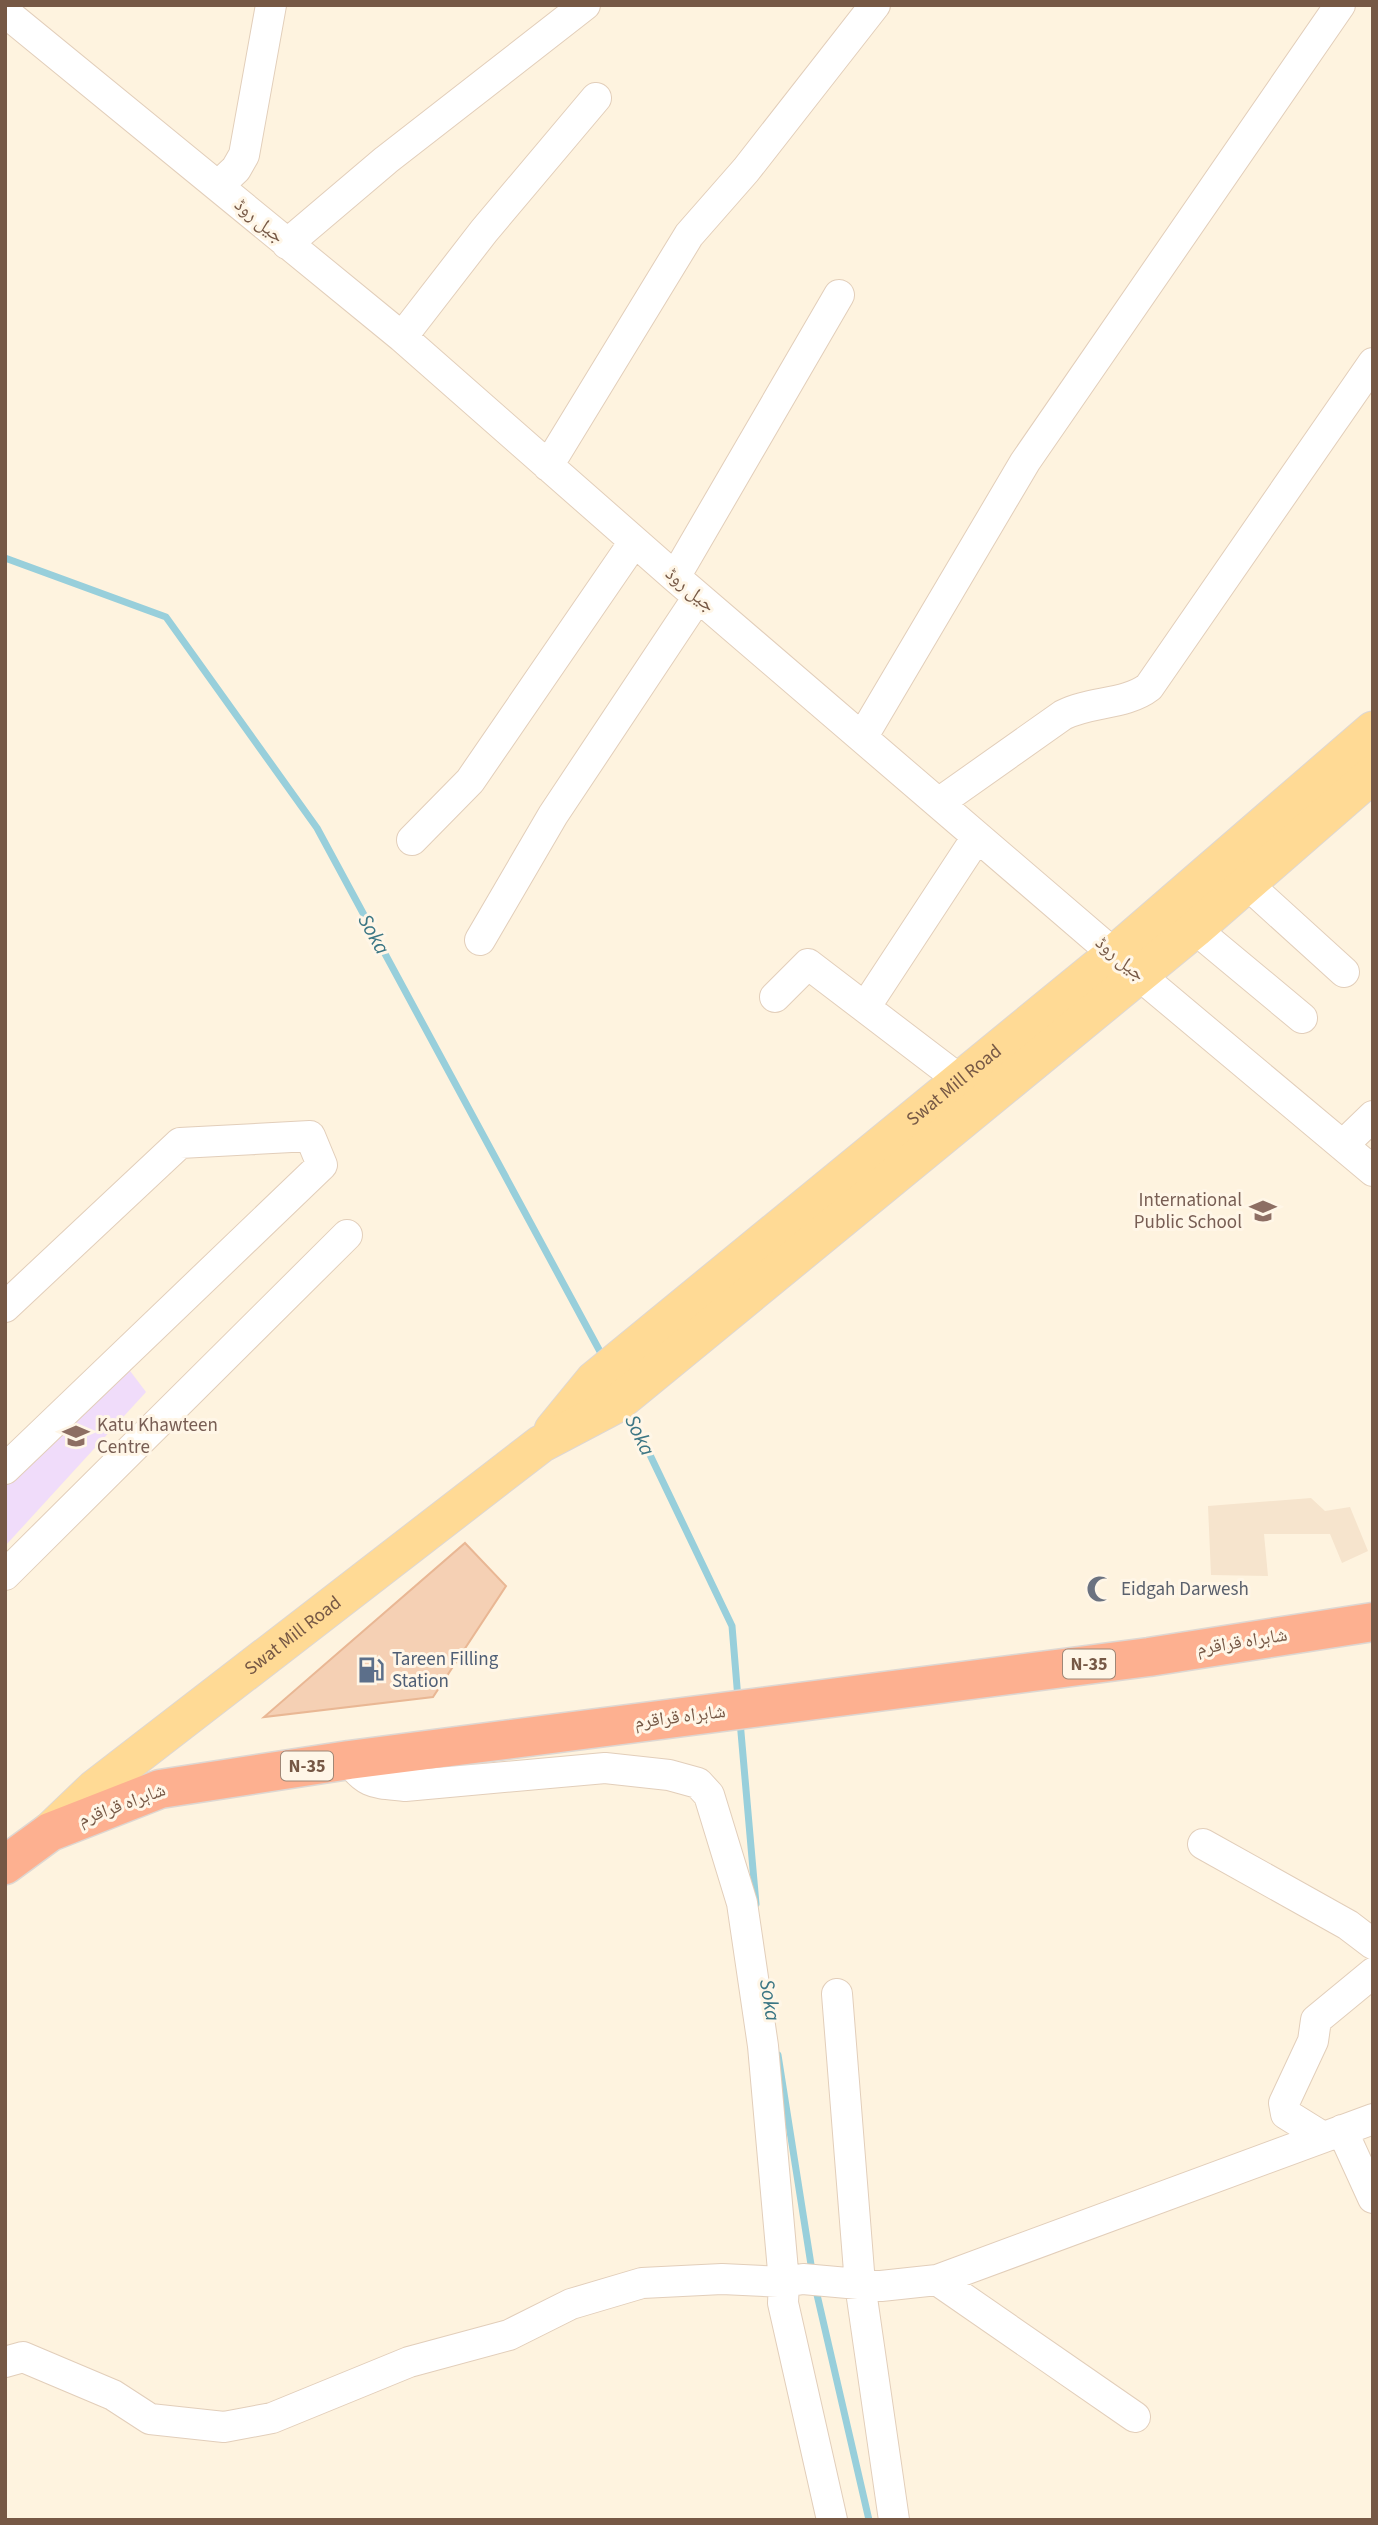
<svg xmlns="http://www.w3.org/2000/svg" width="1378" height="2525" viewBox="0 0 1378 2525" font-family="'Source Sans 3','Noto Naskh Arabic',sans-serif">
<rect width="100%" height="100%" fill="#fef3df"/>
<path fill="#f6e4cd" d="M1311 1498 1325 1511 1350 1507 1368 1551 1342 1563 1330 1534H1264L1268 1576 1211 1575 1208 1506Z"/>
<path fill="#f0dcfa" d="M121 1359 146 1392 6 1545 5 1480Z"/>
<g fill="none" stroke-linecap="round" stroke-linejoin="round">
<path stroke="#98cfdb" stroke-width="7" d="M5 558 166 617 317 828 603 1357
M628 1409 732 1626 738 1699
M740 1721 756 1904
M778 2055 812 2271
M815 2286 869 2520"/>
</g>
<path fill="#f5d0b4" stroke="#e9b794" stroke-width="2" d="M465 1543 506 1586 433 1697 264 1717Z"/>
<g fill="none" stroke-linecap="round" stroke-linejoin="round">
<g stroke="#e2ceba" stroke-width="32">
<path id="minor" d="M5 12 402 337 675 577 1114 954 1373 1171
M218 186 236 169 244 155 271 5
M287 244 386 160 585 5
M402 337 484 231 596 98
M548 466 689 235 746 170 875 5
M675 577 839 295
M863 736 1025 462 1340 5
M940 802 1063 715C1090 701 1126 705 1149 687L1373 363
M412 840 470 781 634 542
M1247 884 1344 972
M1195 929 1302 1018
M480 940 553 815 698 597
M775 997 808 964 960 1080
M866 1006 977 837
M1343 1145 1373 1116
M5 1307 180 1143 310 1136 322 1165 5 1469
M5 1575 347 1235
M349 1760C366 1785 376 1783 405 1786L605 1768 669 1775 698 1783 709 1795 742 1903 763 2046 784 2282 783 2303 832 2520
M1203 1844 1348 1925 1373 1944
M837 1994 860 2284 894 2520
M1342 2130 1373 2198
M1323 2137 1286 2114 1284 2103 1313 2041 1316 2020 1373 1973
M937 2280 1135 2417
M5 2362 23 2357 113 2395 150 2419 224 2427 272 2418 409 2362 509 2335 571 2304 642 2283 722 2279 784 2282 803 2279 881 2286 937 2280 1373 2119"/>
</g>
<g stroke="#ded7d2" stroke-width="39">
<g id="major">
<path id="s1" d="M553 1430 594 1380 1114 954 1373 730"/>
<path id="s2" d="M50 1831 94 1789 541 1444 615 1405 1195 929 1373 774"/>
</g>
</g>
<g stroke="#ded7d2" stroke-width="41">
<path id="highway" d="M5 1865 50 1832 160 1789 349 1760 1149 1657 1373 1622"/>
</g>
<use href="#minor" stroke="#fff" stroke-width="30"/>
<use href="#major" stroke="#ffda95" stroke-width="37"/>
<use href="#highway" stroke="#fdb090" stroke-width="38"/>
</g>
<defs>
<g id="school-bare" transform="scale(2.1)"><path d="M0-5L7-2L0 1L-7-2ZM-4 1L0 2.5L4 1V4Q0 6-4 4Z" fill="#8d6e63" stroke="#fff6e7" stroke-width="2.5" paint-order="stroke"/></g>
<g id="mosque-bare" transform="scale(2.1)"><path d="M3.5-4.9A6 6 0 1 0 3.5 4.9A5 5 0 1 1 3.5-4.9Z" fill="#6b7280" stroke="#fff6e7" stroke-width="2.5" paint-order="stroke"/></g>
<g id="fuel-bare" transform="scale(2.1)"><path d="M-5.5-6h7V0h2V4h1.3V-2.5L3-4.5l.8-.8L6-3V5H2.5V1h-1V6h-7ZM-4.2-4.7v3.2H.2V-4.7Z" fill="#5c6f8a" stroke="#fff6e7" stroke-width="2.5" paint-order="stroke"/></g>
</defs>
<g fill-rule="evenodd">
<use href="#school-bare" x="1263" y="1211"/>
<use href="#school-bare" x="76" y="1436"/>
<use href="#mosque-bare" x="1100" y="1589"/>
<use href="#fuel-bare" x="371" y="1670"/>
</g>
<g text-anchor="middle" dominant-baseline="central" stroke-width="6" stroke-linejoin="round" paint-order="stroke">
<g fill="#fff6e7" stroke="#9f8776" stroke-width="2">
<rect x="1063" y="1649.5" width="52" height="29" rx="5"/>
<rect x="281" y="1751.5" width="52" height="29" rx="5"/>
</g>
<g font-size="18" font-weight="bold" fill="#765845">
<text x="1089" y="1664">N-35</text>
<text x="307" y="1766">N-35</text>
</g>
<g font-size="19" fill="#765845" stroke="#fff6e7">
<text transform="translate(259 221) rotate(40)">جیل روڈ</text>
<text transform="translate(690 590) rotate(40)">جیل روڈ</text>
<text transform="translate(1120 959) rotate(40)">جیل روڈ</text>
<text stroke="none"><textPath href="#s1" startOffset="530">Swat Mill Road</textPath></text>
<text stroke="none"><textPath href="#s2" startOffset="312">Swat Mill Road</textPath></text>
<text transform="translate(1242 1642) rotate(-9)">شاہراہ قراقرم</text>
<text transform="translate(680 1717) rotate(-7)">شاہراہ قراقرم</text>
<text transform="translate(122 1805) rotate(-20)">شاہراہ قراقرم</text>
</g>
<g font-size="19" fill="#785e54" stroke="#fff6e7" text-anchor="end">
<text x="1242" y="1200">International<tspan x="1242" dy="22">Public School</tspan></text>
<text x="97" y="1425" text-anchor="start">Katu Khawteen<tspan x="97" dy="22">Centre</tspan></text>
</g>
<g font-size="19" fill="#5b616d" stroke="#fff6e7" text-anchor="start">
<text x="1121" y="1589">Eidgah Darwesh</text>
</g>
<g font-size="19" fill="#4e5e75" stroke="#fff6e7" text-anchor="start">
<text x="392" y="1659">Tareen Filling<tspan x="392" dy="22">Station</tspan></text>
</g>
<g font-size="21" font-style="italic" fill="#3b7684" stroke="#fff6e7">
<text transform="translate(374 934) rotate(61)">Soka</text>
<text transform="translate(640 1435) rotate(64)">Soka</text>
<text transform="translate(770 2000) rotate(81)">Soka</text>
</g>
</g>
<rect width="1378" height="2525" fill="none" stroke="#765845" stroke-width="14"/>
</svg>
